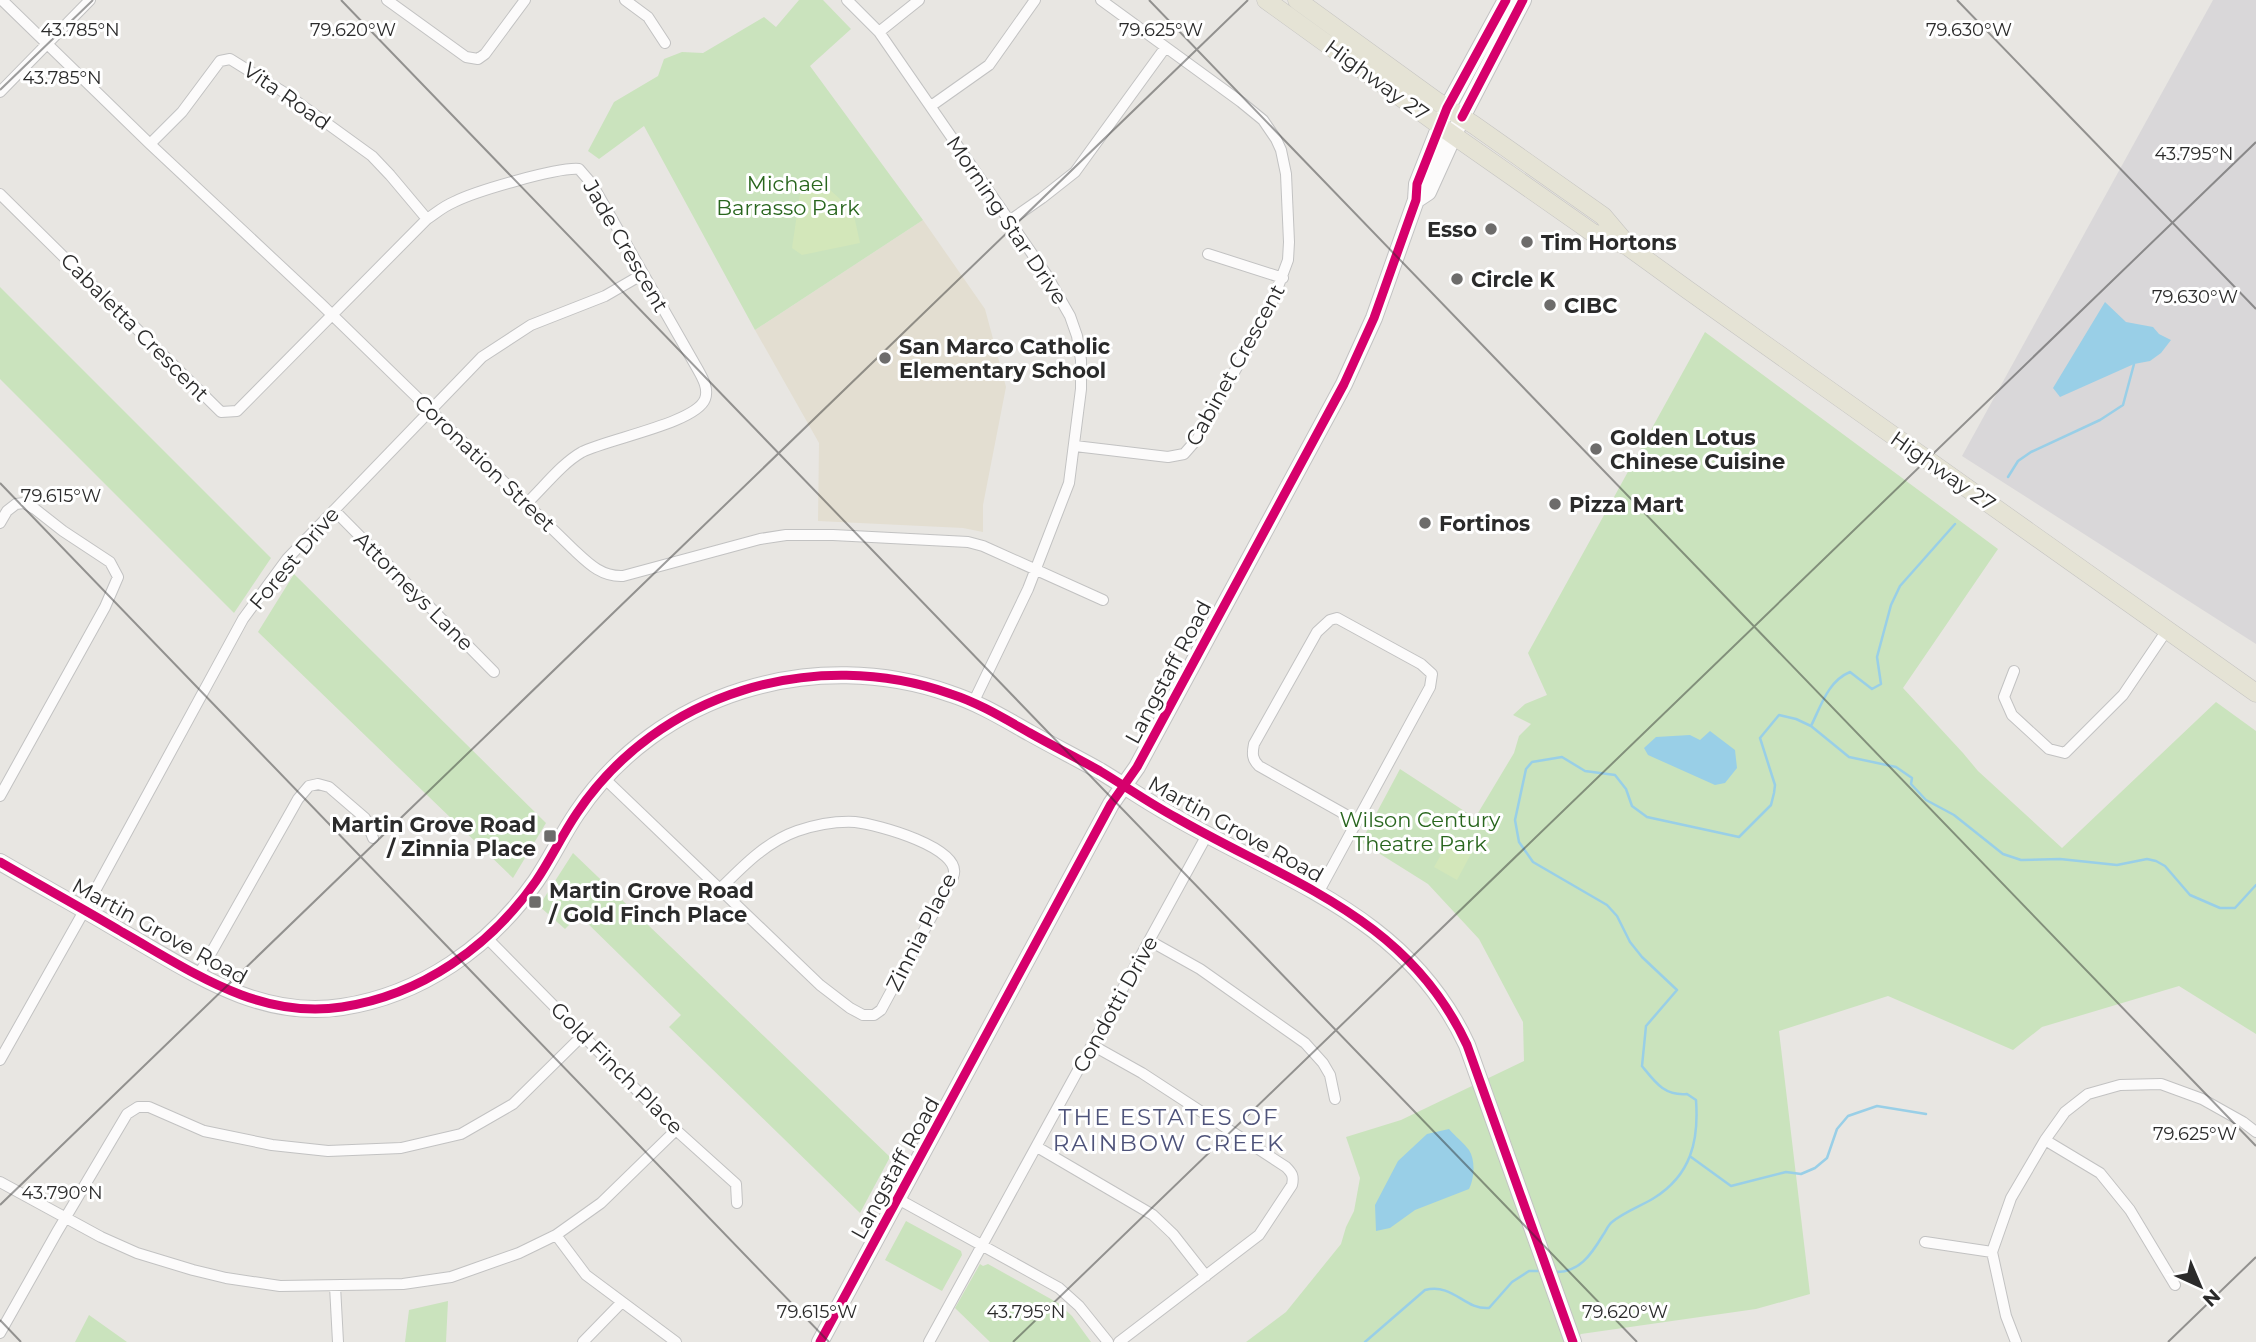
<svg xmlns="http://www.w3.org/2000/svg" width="2256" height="1342" viewBox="0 0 2256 1342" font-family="Montserrat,sans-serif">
<rect width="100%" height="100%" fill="#e8e6e2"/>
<path fill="#d9d7d9" d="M2213 0H2256V644L1962 456Z"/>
<path fill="#e3ded1" d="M923 220 985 309 1006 387 983 505V532L963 528 818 521 819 443 755 330Z"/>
<path fill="#cae3bd" d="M799 0H823L851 29 810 66 923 220 755 330 644 126 599 159 588 151 614 102 658 76 664 59 682 52 703 53 764 17 776 27Z
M0 287 271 558 234 613 0 379Z
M1705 332 1998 549 1903 688 1963 753 1978 771 2062 848 2216 702 2256 731V1034L2179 986 2042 1027 2013 1050 1888 996 1779 1031 1810 1294 1756 1309 1581 1334 1573 1342H1246L1286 1312 1341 1244 1346 1227 1354 1211 1360 1178 1346 1137 1401 1120 1524 1061 1523 1022 1479 939 1428 884 1361 842 1400 769 1475 818 1514 753 1519 736 1531 724 1513 715 1525 704 1547 695 1528 653Z
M294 574 546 823 513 878 258 632Z
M573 853 890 1157 860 1213 669 1027 681 1015 579 915 565 929 539 906Z
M906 1221 961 1251 962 1255 942 1291 885 1260Z
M980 1264 983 1266 988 1264 1058 1303 1072 1316 1091 1342H990L955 1308Z
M448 1301 446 1342H405L409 1310Z
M89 1315 127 1342H75Z"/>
<path fill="#d3e7ba" d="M802 180 829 189 853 211 860 243 802 255 792 248Z
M1450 839 1472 852 1457 880 1434 867Z"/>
<path fill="#99cfe7" d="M2105 302 2126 322 2153 327 2159 334 2171 340 2161 353 2150 361 2134 364 2060 397 2053 388Z
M1710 731 1735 750 1737 768 1725 783 1715 785 1648 755 1644 748 1656 737 1690 735 1700 740Z
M1449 1129C1455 1136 1464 1143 1469 1150 1476 1161 1474 1179 1469 1189L1415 1210 1390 1228 1376 1231 1375 1205 1398 1161 1427 1134Z"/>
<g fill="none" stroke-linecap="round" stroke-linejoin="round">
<path stroke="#99cfe7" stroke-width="2.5" d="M2008 477 2018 461 2031 452 2100 420 2123 405 2134 364
M1811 726C1821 706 1828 681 1850 672L1872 689 1881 684 1877 657 1891 605 1900 586 1955 524
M1691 1157 1731 1186 1786 1172 1801 1174 1815 1168 1827 1158 1837 1129 1848 1116 1877 1106 1926 1114
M1554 1272C1579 1273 1591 1255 1603 1235 1606 1231 1608 1225 1612 1222 1624 1212 1641 1206 1654 1198 1691 1175 1699 1141 1696 1100L1687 1094C1664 1096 1655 1082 1642 1066L1646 1026 1677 990 1642 957 1630 942 1617 916 1607 905 1533 862 1519 842 1515 820 1526 769 1532 762 1562 757 1585 771 1615 775 1626 789 1632 806 1647 817 1739 837 1771 805 1774 793 1775 785 1760 738 1779 715 1796 719 1811 726 1849 757 1896 767 1912 778 1911 784 1926 800 1954 815 2003 854 2021 860 2060 859 2117 865 2147 859 2156 861 2165 866 2190 895 2220 908H2235L2256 885
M1365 1342 1425 1290C1454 1283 1464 1310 1489 1308L1512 1282 1529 1271H1541"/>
<g stroke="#c2c2c2" stroke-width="12">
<path id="street" d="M2 0 150 144 321 304 573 549C588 563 601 577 623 576L760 539 786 535H833L968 542 983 546 1103 600
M387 0 466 57 478 59 485 54 525 0
M625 0 648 17 665 43
M847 0 879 32 1046 274 1070 316 1077 336 1081 360V389L1069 483 1028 589 973 703
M879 32 919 0
M0 92 90 0
M931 106 989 65 1035 0
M150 144 182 112 220 61 230 59 285 93 372 156 390 175 427 219
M0 194 221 412 237 411 427 219C436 213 444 206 454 202 476 191 558 167 579 169L592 184 697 368C702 377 709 388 705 399 696 423 607 439 582 452 561 464 544 487 526 504
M1009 221 1042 198 1075 172 1165 48
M1208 254 1283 278
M1075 446 1168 457 1184 454 1198 438 1272 303 1288 260 1289 242 1286 174 1281 150 1276 139 1263 120 1241 102 1101 0
M334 510 494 672
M0 523 7 511 16 504 24 503 35 509 63 531 110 562 118 577 105 607 0 796
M2014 671 2004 697 2012 715 2049 749 2065 753 2123 695 2167 630
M605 779 820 985 850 1008 863 1015H874L881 1010 953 877C965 848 876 824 855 822 836 821 815 825 797 831 766 842 743 866 720 889
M1318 893 1430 687 1432 674 1421 664 1337 618 1330 620 1317 632 1254 744C1252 754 1252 759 1259 766L1357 821
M486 937 676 1130 736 1184 737 1203
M1150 941 1200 969 1305 1043 1323 1063 1330 1075 1335 1099
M198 976 298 799 309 786 318 784 329 787 365 818 373 838
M1092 1045 1142 1073 1286 1167C1292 1173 1294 1176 1292 1185L1259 1235 1119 1342
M0 1060 84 911 243 619 287 559 482 357 531 325 605 296 643 274
M2045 1140 2100 1173 2130 1210 2175 1285
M1037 1147 1153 1215 1173 1234 1206 1276
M0 1182 101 1237 137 1253 193 1270 226 1278 280 1286 403 1284 451 1277 519 1253 556 1235 601 1203 676 1130
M898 1199 1059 1288 1079 1306 1108 1342
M556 1235 586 1275 676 1342
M1925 1242 1992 1252
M335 1286 338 1342
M0 1333 57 1232 127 1114 138 1107H149L204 1131 272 1145 328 1151 401 1148 461 1134 513 1104 584 1034
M583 1342 621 1303
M929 1342 1207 835
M2016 1342 2006 1316 1992 1252 2011 1198 2045 1140 2065 1112 2088 1094 2120 1085 2161 1084 2202 1099 2243 1122 2256 1132"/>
</g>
<g stroke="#c2c2c2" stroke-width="18">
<path id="secondary" d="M1416 200 1428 192 1462 117 1523 0
M0 862C41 886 82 908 122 932 191 971 259 1020 342 1007 421 995 490 947 536 881 551 859 562 835 577 813 658 692 815 646 951 694 979 703 1005 719 1030 733 1053 746 1077 758 1100 771 1125 786 1149 803 1175 817 1289 883 1407 916 1467 1045L1573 1342
M820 1342 1111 804 1137 767 1344 384 1374 318 1416 200 1417 184 1447 108 1506 0"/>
</g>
<g stroke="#c5c4c2" stroke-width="19">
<path id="primary" d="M1266 0 1453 135 1593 233 1627 246
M1297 0 1435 100 1474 125 1603 216 1630 248 1688 290 2256 693"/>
</g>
<use href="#street" stroke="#fcfbfb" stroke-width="10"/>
<use href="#secondary" stroke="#fcfbfb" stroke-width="16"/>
<use href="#primary" stroke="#e5e3d5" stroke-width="18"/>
<g stroke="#fff" stroke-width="13">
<path id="cycleway" d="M1462 117 1523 0
M0 862C41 886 82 908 122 932 191 971 259 1020 342 1007 421 995 490 947 536 881 551 859 562 835 577 813 658 692 815 646 951 694 979 703 1005 719 1030 733 1053 746 1077 758 1100 771 1125 786 1149 803 1175 817 1289 883 1407 916 1467 1045L1573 1342
M820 1342 1111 804 1137 767 1344 384 1374 318 1416 200 1417 184 1447 108 1506 0"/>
</g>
<use href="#cycleway" stroke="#d6006c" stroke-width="9"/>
</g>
<path fill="none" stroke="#2b2b2b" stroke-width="2" stroke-opacity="0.45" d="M341 0 1637 1342M1149 0 2256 1146M1957 0 2256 309M0 90 93 0M0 483 829 1342M0 1205 1248 0M0 1320 21 1342M1013 1342 2256 142M2168 1342 2256 1257"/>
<g fill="#6d6c6b" stroke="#fff" stroke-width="2.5">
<circle cx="1491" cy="229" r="7"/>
<circle cx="1527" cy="242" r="7"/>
<circle cx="1457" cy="279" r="7"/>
<circle cx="1550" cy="305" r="7"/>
<circle cx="885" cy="358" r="7"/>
<circle cx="1596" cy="449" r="7"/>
<circle cx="1555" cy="504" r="7"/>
<circle cx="1425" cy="523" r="7"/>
<rect x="543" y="829" width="14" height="14" rx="3.5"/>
<rect x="528" y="895" width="14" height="14" rx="3.5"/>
</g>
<g text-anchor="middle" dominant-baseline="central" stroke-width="6" stroke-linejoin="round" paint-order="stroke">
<g font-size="21" fill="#2b2b2b" stroke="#fff">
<text transform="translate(1377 80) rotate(36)">Highway 27</text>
<text transform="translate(287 96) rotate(35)">Vita Road</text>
<text transform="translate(1007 220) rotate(56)">Morning Star Drive</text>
<text transform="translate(626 246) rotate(60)">Jade Crescent</text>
<text transform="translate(135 327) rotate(45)">Cabaletta Crescent</text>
<text transform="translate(1235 365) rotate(-61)">Cabinet Crescent</text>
<text transform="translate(485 463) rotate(44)">Coronation Street</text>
<text transform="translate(1943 471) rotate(35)">Highway 27</text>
<text transform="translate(294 558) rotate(-50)">Forest Drive</text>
<text transform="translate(414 591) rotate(45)">Attorneys Lane</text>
<text transform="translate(1168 672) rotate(-62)">Langstaff Road</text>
<text transform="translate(1236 829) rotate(29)">Martin Grove Road</text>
<text transform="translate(160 931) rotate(29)">Martin Grove Road</text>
<text transform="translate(921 932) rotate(-63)">Zinnia Place</text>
<text transform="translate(1115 1004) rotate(-61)">Condotti Drive</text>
<text transform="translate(617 1068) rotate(45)">Gold Finch Place</text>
<text transform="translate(895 1168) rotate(-61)">Langstaff Road</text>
</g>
<g font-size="21" fill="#29661e" stroke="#fff">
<text x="788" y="183">Michael<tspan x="788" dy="24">Barrasso Park</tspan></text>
<text x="1420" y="819">Wilson Century<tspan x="1420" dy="24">Theatre Park</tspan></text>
</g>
<g font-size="21" font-weight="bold" fill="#2b2b2b" stroke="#fff" text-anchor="start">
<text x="1477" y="229" text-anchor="end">Esso</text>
<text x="1541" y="242">Tim Hortons</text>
<text x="1471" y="279">Circle K</text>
<text x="1564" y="305">CIBC</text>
<text x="899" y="346">San Marco Catholic<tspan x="899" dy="24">Elementary School</tspan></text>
<text x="1610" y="437">Golden Lotus<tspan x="1610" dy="24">Chinese Cuisine</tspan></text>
<text x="1569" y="504">Pizza Mart</text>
<text x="1439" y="523">Fortinos</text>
<text x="536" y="824" text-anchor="end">Martin Grove Road<tspan x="536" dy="24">/ Zinnia Place</tspan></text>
<text x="549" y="890">Martin Grove Road<tspan x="549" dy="24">/ Gold Finch Place</tspan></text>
</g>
<g font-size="23" letter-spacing="2" fill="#4e537a" stroke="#fff">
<text x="1169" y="1117">THE ESTATES OF<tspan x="1169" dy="26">RAINBOW CREEK</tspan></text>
</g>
</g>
<g font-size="18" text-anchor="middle" fill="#2b2b2b" stroke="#fff" stroke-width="6" stroke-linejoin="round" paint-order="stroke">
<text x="80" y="36">43.785°N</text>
<text x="353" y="36">79.620°W</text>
<text x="1161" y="36">79.625°W</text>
<text x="1969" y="36">79.630°W</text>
<text x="62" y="84">43.785°N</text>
<text x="2194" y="160">43.795°N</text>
<text x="2195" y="303">79.630°W</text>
<text x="61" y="502">79.615°W</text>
<text x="2195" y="1140">79.625°W</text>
<text x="62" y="1199">43.790°N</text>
<text x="817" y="1318">79.615°W</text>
<text x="1625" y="1318">79.620°W</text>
<text x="1026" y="1318">43.795°N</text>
</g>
<g transform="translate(2200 1286) rotate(136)" stroke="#ffffff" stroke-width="5" paint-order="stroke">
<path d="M0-5L12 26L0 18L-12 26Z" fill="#2b2b2b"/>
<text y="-10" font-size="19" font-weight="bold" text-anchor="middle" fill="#2b2b2b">N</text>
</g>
</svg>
